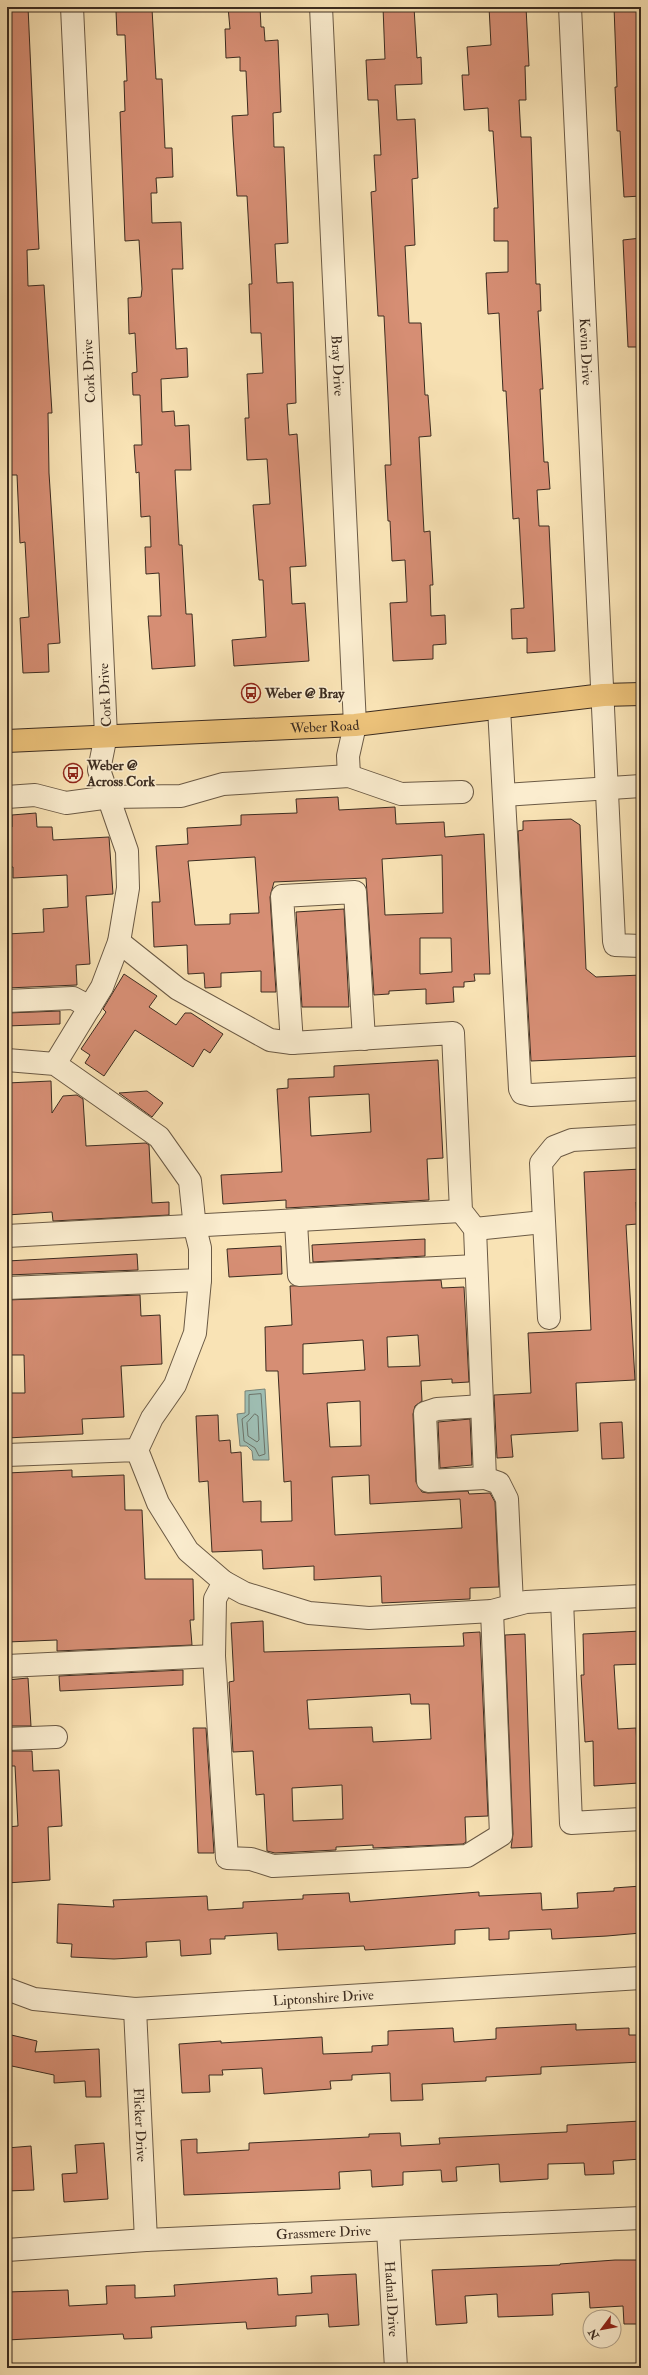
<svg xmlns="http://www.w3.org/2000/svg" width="648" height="2375" viewBox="0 0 648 2375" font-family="'IM FELL Double Pica',serif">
<rect width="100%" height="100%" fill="#f9e3b5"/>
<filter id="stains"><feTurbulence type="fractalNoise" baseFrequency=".005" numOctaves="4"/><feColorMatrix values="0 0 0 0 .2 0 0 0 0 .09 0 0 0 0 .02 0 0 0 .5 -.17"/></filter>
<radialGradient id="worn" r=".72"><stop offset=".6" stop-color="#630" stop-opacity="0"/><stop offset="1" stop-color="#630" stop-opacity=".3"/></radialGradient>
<path fill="#9ebdb2" stroke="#778378" d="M265 1389 269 1460H253L252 1451 247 1446H240L237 1414 245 1413V1391Z"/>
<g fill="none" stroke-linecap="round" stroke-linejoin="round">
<path stroke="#6d7469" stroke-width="1" d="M261 1394 265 1454 259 1456 255 1448 244 1441 242 1419 249 1414V1395Z
M255 1414 258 1416 259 1440 257 1442 248 1436 247 1423Z"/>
</g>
<path fill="#d68e74" stroke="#3c2c20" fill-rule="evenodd" d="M7 7H28L39 249 27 250 28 286 44 285 52 413H48L49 473 60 643 48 644 49 672 23 673 20 618 29 617 25 542 20 543 17 475H10L8 434H9L7 394V223L11 222 9 171H7Z
M228 7H260L261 27H264L265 41 278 40 281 112 273 113 274 147H284L288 243 275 244 277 283 293 282 296 403 287 404 289 435 297 434 306 566 290 567 292 604 305 603 309 661 234 666 232 640 266 637 263 580H259L253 505 270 504 267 459 247 460 245 418H249L247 374 263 373 261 333H251L249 284H252L247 196H237L233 136 232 116 248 115 246 71H240V57L226 58 225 29H230Z
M383 7H414L417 58 421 57 422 84 395 85 397 120 415 119 418 178 412 179 415 245 405 246 409 323H421L425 395H428L431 436 419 437 424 532 430 531 433 585H430L431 616 445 615 446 644 433 645V659L393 661 390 603 407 602 405 560 392 561 390 521H388L385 465H391L388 397 384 316H378L371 192 376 191 374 155H381L378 100H368L366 60 385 59Z
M489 7H526L529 66H525L526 100H519L521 137H531L536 284H540L541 311H538L543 389H540L544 462H548L550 489 537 490 539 526H549L555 651 527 653V638L512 639 511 609 524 608 519 518 513 519 506 391H503L499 313 488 314 486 273 508 272V241H494V208H498L493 131H489L488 108 464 110 462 75H469L467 47 491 45Z
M614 7H641V196L624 197 620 131H617L615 87H617Z
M152 9 156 79H162L165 148H172L173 177 156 178 157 193H151L152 223 181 222 183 269H172L176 349 187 348 188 377 161 379 162 412 174 411 175 426 189 425 191 470H175L179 545H182L186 614H192L195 666 152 669 148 616H161L159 573 146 574 145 547H151L150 516 141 517 139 472 136 473 134 445H142L140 395H133L132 373 137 372 135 333 129 334 128 298 141 297 142 289 139 240 125 241 120 112 125 111 124 81H127L125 35H117L116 11Z
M641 238V347H628L623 240Z
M338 797 339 810 395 807 396 824 444 822 445 837 484 834 490 974H474L475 981 464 982V987H453L454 1002 426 1004V989L389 991V994L374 995 366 878 274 882 270 897 276 992H261V971L221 973V987L205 988 204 973 188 974 187 945 154 947 152 902H160L156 846 188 844 187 828 241 825V815L297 813 296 799ZM442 855 443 913 385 915 382 859ZM255 857 259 913 230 914V924L195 925 188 861ZM420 938H451L452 972 420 974Z
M36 813 37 827H52L53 840 109 837 113 894 86 896 90 964 76 965 77 985 7 988V934L44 932 43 909 68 907 67 875 13 878V867H7V827H12V815Z
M571 819 580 825 586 969 596 977 641 975V1056L531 1061 518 831 523 830V821Z
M344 909 349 1007H302L296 912Z
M124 974 157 996 149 1007 176 1025 185 1013H191L223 1034 210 1053 204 1049 193 1067 135 1030 104 1076 85 1063 90 1055 81 1049 106 1012 103 1009Z
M60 1011V1024L7 1026V1013Z
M438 1060 443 1158 427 1159 429 1200 286 1208V1200L223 1204 221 1175 282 1172 277 1089 288 1088V1079L334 1077V1066ZM369 1094 371 1132 311 1136 309 1097Z
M51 1081 52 1113 63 1096 77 1095 83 1099 86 1146 146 1143 149 1145 152 1203 169 1202V1215L53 1221 52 1212 7 1215V1083Z
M147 1091 163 1103 152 1117 119 1093Z
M641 1169V1202H636L637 1224 626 1225 635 1380 576 1383 578 1431 511 1435 513 1457 497 1458 494 1395 531 1393 528 1333 591 1330 584 1172Z
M425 1239V1256L313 1262 312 1245Z
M281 1246 282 1274 229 1277 227 1249Z
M137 1254 138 1270 7 1275V1261Z
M441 1280 442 1288 464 1287 469 1382 452 1383V1379L421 1381 422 1401 415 1406 413 1414 416 1482 422 1492 428 1493 468 1491 469 1494 490 1493 495 1502 499 1587 470 1588V1599L382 1603 381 1576 314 1580V1566L263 1569 262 1550 212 1552 208 1481 199 1482 196 1416 218 1415 219 1441 230 1440 231 1453 241 1452 243 1502 261 1501V1522L292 1521 291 1481 284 1482 278 1371H266L265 1327 292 1325 290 1286ZM418 1335 420 1366 388 1367 387 1337ZM363 1340 365 1370 303 1374V1344ZM360 1401 361 1446 330 1447 327 1403ZM369 1475 370 1504 460 1499 462 1528 335 1535 332 1477Z
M140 1295 141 1316 160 1315 162 1364 121 1366 124 1417 82 1419 83 1434 7 1438V1393H25L24 1355H7V1300Z
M470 1419 472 1465 440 1468 438 1422Z
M622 1422 624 1458 602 1459 600 1423Z
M72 1470V1477L124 1475 125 1510H142L145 1579H193L194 1620H190L192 1645 57 1651V1640L7 1642V1473Z
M263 1621 264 1652 464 1646 463 1633 480 1632 488 1816 465 1817 466 1842 463 1844 373 1848V1845L336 1847V1850L275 1853 267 1851 264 1794 256 1795 253 1751 233 1752 229 1682 234 1681 231 1623ZM410 1694 411 1704H429L431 1739 373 1742 372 1727 309 1729 307 1700ZM342 1785 343 1819 293 1821 292 1788Z
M641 1631V1664L614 1665 618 1729 636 1728 639 1783 594 1786 593 1741 585 1742 581 1675H584L583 1634Z
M525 1634 532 1847 511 1848 513 1834 505 1635Z
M183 1670V1685L60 1691 59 1676Z
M28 1678 31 1726H7V1680Z
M193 1728H206L214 1853H198Z
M7 1751H32L33 1771 59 1770 62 1826 48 1827 50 1880 7 1883V1827L18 1826 15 1766H7Z
M641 1886V1933L607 1936 552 1939 551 1929 509 1931V1939L489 1940V1928L455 1930V1944L365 1950 364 1946 278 1950 277 1933 225 1936V1939H210L211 1954 181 1956 180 1940 146 1942 147 1957 114 1959 71 1957 72 1944 57 1943 58 1904 114 1907 113 1900 207 1896 208 1910 243 1908V1902L303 1899V1895L349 1893 350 1902 479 1892V1896L541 1893 542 1910 578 1908 577 1893 614 1891V1888Z
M576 2024V2030L629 2028V2035H641V2062L541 2067V2074L486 2077V2081L422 2084 423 2100 391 2101 390 2073 352 2075V2080L330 2081 331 2089 264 2094 262 2068 222 2070 223 2075H209L210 2092 182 2093 179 2044 221 2041V2043L322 2037 323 2054 372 2052V2046L388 2045V2031L453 2028 454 2042 496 2039V2028Z
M7 2034 37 2041 35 2052 99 2049 101 2097H86L85 2081 54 2083V2075L7 2065Z
M641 2121V2159L613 2161 614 2174 585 2175 584 2163 548 2164V2179L500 2182 499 2164 456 2167 457 2181 442 2182 441 2170 403 2172V2185L372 2187 371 2170 339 2172 340 2189 184 2195 181 2140 197 2139V2153L249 2150V2143L369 2137V2134L400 2133 401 2146 440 2144 439 2138 567 2132V2125Z
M104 2143 108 2199 64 2202 62 2174 77 2173 75 2145Z
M31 2146 34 2190 7 2191V2148Z
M615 2260H641V2324H624L623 2306 590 2308 589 2292 552 2294 553 2315 498 2317 497 2294 465 2296 467 2323 436 2325 432 2270 560 2265V2264Z
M356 2274 359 2325 329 2327 328 2314 296 2316V2326L247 2329 246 2322 151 2327 152 2338 124 2339 123 2334 7 2340V2292L68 2290 69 2306 107 2304 106 2286 135 2285V2298L175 2296 174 2285 277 2278 278 2295 312 2293 311 2276Z"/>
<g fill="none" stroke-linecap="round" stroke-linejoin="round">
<g stroke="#6b5a45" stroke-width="24">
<g id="minor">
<path id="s1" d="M321 7 355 725 348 756 349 776"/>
<path id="s2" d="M570 7 614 941 615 945 641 946"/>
<path d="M499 708 520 1089 522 1093 531 1095 641 1089"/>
<path d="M504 795 641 786"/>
<path d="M7 797 35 795 66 803 110 797 181 796 223 784 349 776 401 794 462 792"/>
<path d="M119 942 178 989 270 1040 292 1043 453 1033 461 1211 475 1229 485 1478 499 1483 507 1499 512 1604"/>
<path d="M7 1001 73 998 90 1007"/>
<path d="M292 1043 282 896 355 892 364 1039"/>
<path d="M7 1060 55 1064 159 1137 190 1181 195 1228 200 1248V1280L195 1333 175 1385 152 1418 137 1450"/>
<path d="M55 1064 102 987 119 942 128 888 127 851 99 770 106 735 72 7"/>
<path d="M296 1222 299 1275 476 1266"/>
<path d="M475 1229 543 1222"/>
<path d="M7 1236 461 1211"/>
<path d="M7 1288 200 1280"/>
<path d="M549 1318 541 1163 554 1147 572 1140 641 1136"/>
<path d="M482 1406 437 1409 425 1413 428 1481 485 1478"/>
<path d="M7 1455 137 1450 158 1503 188 1551 224 1582 244 1593 309 1613 369 1618 492 1611 526 1602 641 1596"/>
<path d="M224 1582 215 1599 214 1656 227 1858 251 1859 273 1866 467 1856 501 1835 492 1611"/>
<path d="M562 1600 571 1823 641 1819"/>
<path d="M7 1666 214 1656"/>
<path d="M7 1739 56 1737"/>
<path id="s3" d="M7 1989 34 1999 135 2009 641 1978"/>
<path id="s4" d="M135 2009 146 2240"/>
<path id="s5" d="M388 2230 396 2368"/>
<path id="s6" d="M7 2250 146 2240 641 2218"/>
</g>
</g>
<g stroke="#3c2c20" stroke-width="24">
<g id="major">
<path id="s7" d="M7 741 355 725 603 695 641 694"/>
</g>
</g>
<use href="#minor" stroke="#fbedcf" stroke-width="22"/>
<use href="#major" stroke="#ecc27a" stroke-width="22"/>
</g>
<defs>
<g id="bus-ring" transform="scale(1)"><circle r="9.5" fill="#fbedcf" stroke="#8f2418" stroke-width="1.5"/><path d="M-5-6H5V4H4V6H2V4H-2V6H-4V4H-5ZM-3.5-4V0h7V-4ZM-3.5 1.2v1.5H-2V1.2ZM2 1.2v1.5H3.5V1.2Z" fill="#8f2418"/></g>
</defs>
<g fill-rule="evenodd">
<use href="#bus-ring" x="251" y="693"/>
<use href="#bus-ring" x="73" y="773"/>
</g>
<g text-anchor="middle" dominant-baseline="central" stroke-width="3" stroke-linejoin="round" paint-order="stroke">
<g font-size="14" fill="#3c2c20" stroke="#fbedcf">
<text stroke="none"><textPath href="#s2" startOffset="345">Kevin Drive</textPath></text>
<text stroke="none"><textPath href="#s1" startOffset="359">Bray Drive</textPath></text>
<text transform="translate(89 371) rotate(-93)">Cork Drive</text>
<text transform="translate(105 695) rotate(-93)">Cork Drive</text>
<text stroke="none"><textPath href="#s7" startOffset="318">Weber Road</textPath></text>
<text stroke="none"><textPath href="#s3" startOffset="319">Liptonshire Drive</textPath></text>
<text stroke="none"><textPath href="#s4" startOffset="116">Flicker Drive</textPath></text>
<text stroke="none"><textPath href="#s6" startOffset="317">Grassmere Drive</textPath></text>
<text stroke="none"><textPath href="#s5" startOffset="69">Hadnal Drive</textPath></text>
</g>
<g font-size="14" font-weight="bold" fill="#3c2c20" stroke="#fbedcf" text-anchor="start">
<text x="265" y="693">Weber @ Bray</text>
<text x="87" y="765">Weber @<tspan x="87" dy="16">Across Cork</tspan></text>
</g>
</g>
<rect width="648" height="2375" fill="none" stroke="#f9e3b5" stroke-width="24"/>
<rect x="8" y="8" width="632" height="2359" fill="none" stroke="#3c2c20" stroke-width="2"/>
<rect x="12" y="12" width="624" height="2351" fill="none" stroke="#3c2c20"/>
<g transform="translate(602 2329) rotate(238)"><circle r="19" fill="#fbedcf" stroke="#afa089"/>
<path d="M0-3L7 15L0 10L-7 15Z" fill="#8f2418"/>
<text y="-6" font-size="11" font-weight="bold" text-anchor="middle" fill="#3c2c20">N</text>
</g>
<rect width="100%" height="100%" filter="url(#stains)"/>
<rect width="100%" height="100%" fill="url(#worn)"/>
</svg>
